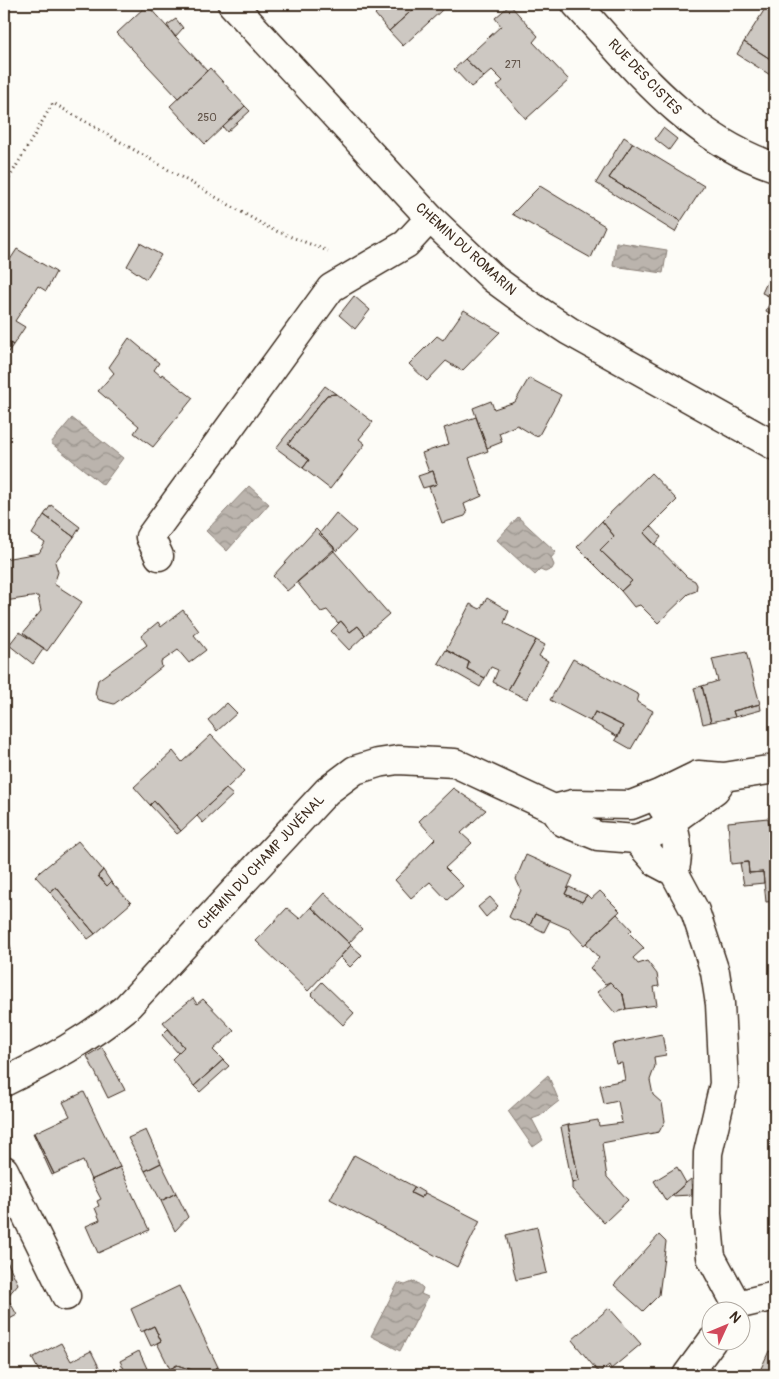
<svg xmlns="http://www.w3.org/2000/svg" width="779" height="1379" viewBox="0 0 779 1379" font-family="Pangolin,sans-serif">
<defs>
<pattern id="water-waves" width="16" height="10" patternUnits="userSpaceOnUse" patternTransform="scale(1.25)"><rect width="16" height="10" fill="#bbb4ad"/><path d="M0 5q4-4 8 0t8 0" fill="none" stroke="#99938c"/></pattern>
</defs>
<rect width="100%" height="100%" fill="#fdfcf7"/>
<filter id="ink" filterUnits="userSpaceOnUse"><feTurbulence type="fractalNoise" baseFrequency=".02" numOctaves="2"/><feDisplacementMap in="SourceGraphic" scale="10" xChannelSelector="R" yChannelSelector="G"/><feConvolveMatrix kernelMatrix="1 2 1 2 8 2 1 2 1" color-interpolation-filters="sRGB"/></filter>
<g filter="url(#ink)">
<path fill="url(#water-waves)" stroke="#887d74" d="M616 242 667 250 663 273 613 266Z
M72 418 123 458 103 485 51 443Z
M249 486 269 504 227 551 206 531Z
M518 517 556 552 551 558 554 565 552 569 545 572 540 570 535 575 497 540Z
M548 1075 559 1101 540 1116 532 1119 543 1140 533 1147 508 1111Z
M415 1281 423 1288 421 1294 428 1297 400 1351 371 1336 398 1283 405 1285Z"/>
<path fill="#cdc8c2" stroke="#3b2a1e" d="M381 4H419L389 31 375 14 383 6Z
M419 4H436L442 10 403 46 389 31Z
M768 4H775V62L744 42Z
M147 5 207 71 178 98 117 33Z
M510 5 538 36 533 42 569 80 526 119 497 86 503 81 492 70 484 77 465 59 501 26 495 18Z
M176 19 183 28 175 37 167 25Z
M744 42 775 62V78L737 54Z
M465 59 484 77 471 87 454 69Z
M210 68 245 106 205 144 170 106Z
M245 106 250 111 227 132 223 127Z
M663 128 677 139 669 150 655 139Z
M624 137 633 143 609 178 681 221 675 232 596 183Z
M633 143 704 186 681 221 609 178Z
M540 186 605 226 591 258 512 214Z
M140 243 161 255 146 279 127 266Z
M17 249 56 272 46 291 38 286 15 321 25 327 13 345 4 339V269Z
M775 265V299L762 293Z
M354 296 370 310 355 329 339 315Z
M772 298 775 299V316L766 311Z
M464 310 500 332 462 371 446 361 427 381 409 364 437 336 443 340Z
M129 338 159 363 154 370 161 376 162 374 193 398 153 447 134 433 139 426 98 391 114 373 109 367Z
M4 339 13 345 6 355 4 354Z
M529 378 561 395 539 435 535 436 517 425 499 433 502 442 487 448 473 408 491 401 494 409 515 402Z
M325 386 336 394 327 395 288 444 309 460 303 468 276 448Z
M336 394 373 422 359 439 365 444 330 489 303 468 309 460 288 444 327 395Z
M476 417 488 451 469 458 482 496 464 504 467 513 465 516 442 523 429 487 437 484 433 471 429 472 422 453 449 444 444 428Z
M433 471 437 484 423 488 418 476Z
M651 473 677 500 644 533 687 577 695 581 697 585 696 591 688 594 658 623 640 605 634 607 621 591 632 581 600 550 614 536 602 521Z
M51 505 80 527 74 537 44 515Z
M336 513 356 531 337 551 319 534Z
M44 515 74 537 55 562 58 572 54 584 82 602 47 651 23 633 41 611 38 596 5 601 4 592V559L39 553 45 543 32 534Z
M602 521 614 536 600 550 632 581 621 591 577 547Z
M651 526 661 537 655 545 644 533Z
M316 529 334 547V551L287 591 273 576Z
M333 550 389 614 365 635 358 626 350 632 341 621 338 623 327 610 321 612 297 582Z
M487 598 509 611 504 623 536 640 508 690 493 682 498 670 491 667 485 678 467 669 469 662 446 650 470 604 480 609Z
M183 610 199 631 194 635 206 650 189 663 178 650 161 662 162 667 121 699 114 704 99 700 95 694 98 680 147 645 141 636 158 622 161 627Z
M341 621 350 632 358 626 365 635 349 650 331 631Z
M19 632 44 648 33 664 9 645Z
M536 640 545 645 539 656 548 661 527 699 508 690Z
M446 650 469 662 467 669 485 678 480 687 438 663Z
M746 652 760 704 733 711 735 717 711 722 702 686 718 681 712 659Z
M573 659 639 695 637 702 653 711 631 749 615 740 623 726 595 712 590 721 550 700Z
M702 686 711 722 703 724 694 688Z
M227 703 237 713 217 731 208 720Z
M760 704 761 710 735 717 733 711Z
M595 712 623 726 618 737 590 721Z
M211 735 245 771 181 831 154 801 150 805 134 787 173 751 182 762Z
M453 788 486 810 461 833 472 843 445 868 463 886 447 900 430 882 411 898 395 880 435 839 419 821Z
M226 789 233 795 203 823 197 816Z
M154 801 181 831 177 834 150 805Z
M768 818 772 847H775V901L766 902 763 872 749 873 748 862 731 864 728 822Z
M78 841 103 870 98 876 107 886 111 882 131 903 95 934 56 887 50 892 35 876Z
M526 855 573 876 565 894 582 902 587 895 591 899 600 891 620 911 584 945 569 929 535 914 530 925 512 919 509 917 521 890 516 879Z
M748 862 749 873 763 872 764 883 744 885 740 863Z
M103 870 111 882 107 886 98 876Z
M56 887 95 934 88 939 50 892Z
M569 887 587 895 582 902 565 894Z
M324 893 362 929 349 943 311 907Z
M490 897 498 906 486 917 478 907Z
M311 907 351 945 308 991 256 941 287 908 300 919Z
M535 914 550 920 544 932 530 925Z
M617 914 632 930 629 933 644 948 633 958 638 964 647 961 657 974 659 986 654 987 657 1005 626 1009 623 995 610 982 605 984 590 968 599 958 586 943Z
M4 922 11 950 4 952Z
M351 945 362 955 350 967 340 957Z
M322 982 354 1013 343 1025 311 994Z
M610 982 623 995 626 1009 615 1013 597 992Z
M193 998 197 1004 203 999 234 1031 213 1050 223 1060 194 1086 172 1059 184 1047 163 1022Z
M168 1029 184 1047 178 1053 162 1035Z
M662 1034 666 1055 654 1057 655 1066 650 1080 653 1095 662 1103 665 1121 659 1132 602 1143 607 1177 628 1200 604 1223 572 1189V1183L579 1181 568 1125 598 1120 599 1126 622 1123 618 1101 604 1104 600 1085 625 1080 622 1063 616 1064 612 1044Z
M102 1047 125 1090 108 1098 87 1056Z
M223 1060 229 1066 200 1092 194 1086Z
M84 1092 120 1167 91 1180 83 1161 54 1174 34 1133 70 1116 63 1102Z
M568 1125 579 1181 572 1183 561 1127Z
M146 1130 161 1163 145 1171 128 1138Z
M33 1133H34L54 1174 52 1175Z
M354 1155 415 1187 411 1193 421 1198 425 1193 480 1221 457 1267 330 1199Z
M161 1163 176 1193 161 1201 145 1171Z
M120 1167 149 1230 98 1253 86 1226 100 1220 95 1208 99 1206 97 1201 101 1199 91 1180Z
M677 1167 686 1183 666 1201 654 1181Z
M691 1179 692 1195 671 1196 686 1183Z
M415 1187 425 1193 421 1198 411 1193Z
M176 1193 188 1217 175 1231 161 1201Z
M537 1227 547 1273 516 1280 506 1235Z
M659 1235 666 1242 659 1295 643 1311 614 1285Z
M4 1255 18 1284 7 1297 17 1315 4 1322Z
M179 1286 218 1367 201 1375H194L192 1370 177 1365 170 1369 157 1343 161 1341 154 1326 141 1332 131 1309Z
M609 1308 641 1344 611 1369 609 1365 599 1373 572 1340Z
M154 1326 161 1341 151 1346 144 1331Z
M61 1343 71 1361 91 1351 103 1375H41L32 1358Z
M139 1351 150 1375H127L120 1361Z
M769 1351 775 1354V1375H758Z
M177 1365 192 1370 183 1375H173L170 1369Z
M218 1367 222 1375H201Z"/>
<g fill="none" stroke-linecap="round" stroke-linejoin="round">
<g stroke="#3b2a1e" stroke-width="31">
<path id="minor" d="M232 4 430 218 494 279 531 306 569 331 775 446
M576 4C636 69 688 138 775 167
M159 556 150 537 331 288 406 244 430 218
M663 808C677 823 680 854 674 872
M554 809 573 804 631 805 659 794 698 775 724 777 775 769
M636 839 657 863 674 872 695 911 715 972 720 1004 724 1084 708 1153 707 1214 711 1257 737 1305
M4 1082C48 1061 88 1039 126 1008L327 791 355 770 378 763 398 760 455 763 554 809 563 822 598 836 636 839 656 832 672 821 715 790 724 777
M4 1170 66 1296
M737 1305 775 1296
M687 1375 712 1341"/>
</g>
<path stroke="#3b2a1e" stroke-width="3" stroke-dasharray="1 4" stroke-linecap="butt" d="M4 187 53 103 271 229 328 251"/>
<use href="#minor" stroke="#fdfcf7" stroke-width="28"/>
</g>
</g>
<g text-anchor="middle" dominant-baseline="central" stroke-width="4.5" stroke-linejoin="round" paint-order="stroke">
<g font-size="11" fill="#605247">
<text x="513" y="64">271</text>
<text x="207" y="117">250</text>
</g>
<g font-size="14" fill="#3b2a1e" stroke="#fdfcf7">
<text transform="translate(645 77) rotate(46)">RUE DES CISTES</text>
<text transform="translate(466 249) rotate(42)">CHEMIN DU ROMARIN</text>
<text transform="translate(261 862) rotate(-47)">CHEMIN DU CHAMP JUVÉNAL</text>
</g>
</g>
<rect width="779" height="1379" fill="none" stroke="#fdfcf7" stroke-width="20"/>
<rect x="10" y="10" width="759" height="1359" fill="none" stroke="#3b2a1e" stroke-width="2" filter="url(#ink)"/>
<g transform="translate(726 1326) rotate(46)"><circle r="24" fill="#fdfcf7" stroke="#afa8a0"/>
<path d="M0-4L9 19L0 12L-9 19Z" fill="#d1495b"/>
<text y="-8" font-size="14" font-weight="bold" text-anchor="middle" fill="#3b2a1e">N</text>
</g>
</svg>
